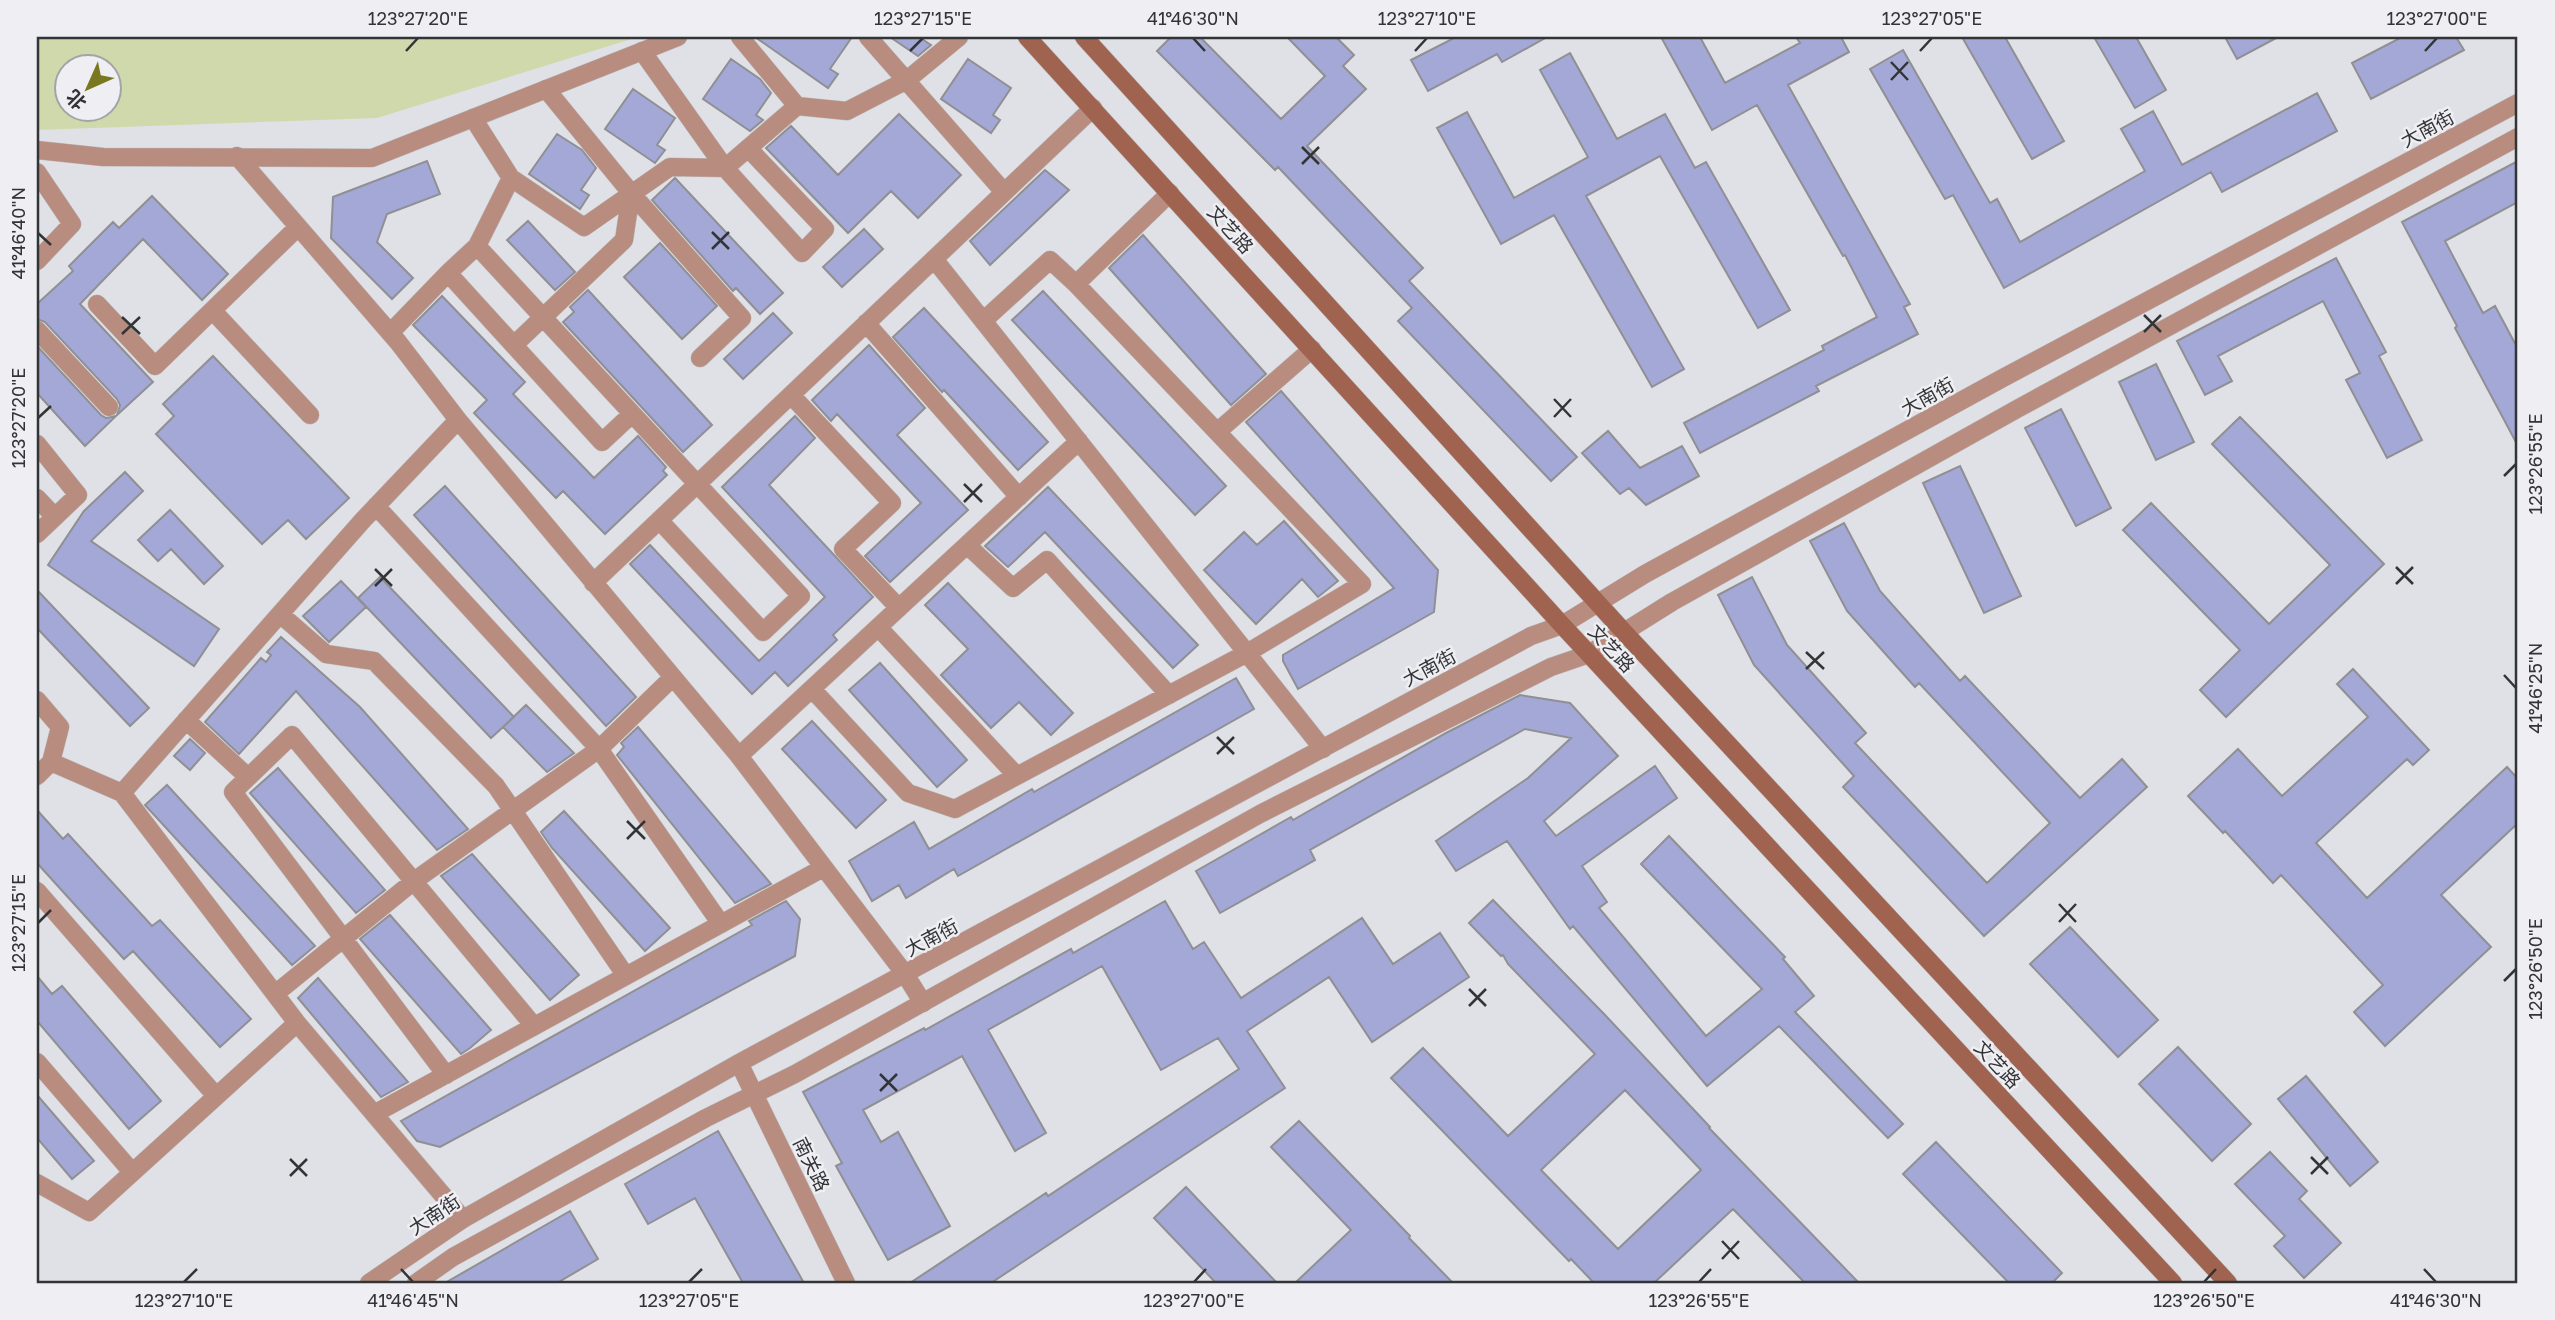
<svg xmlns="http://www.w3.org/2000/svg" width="2555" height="1320" viewBox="0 0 2555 1320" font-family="'Golos Text','Noto Sans SC',sans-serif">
<rect width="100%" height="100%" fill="#e0e1e6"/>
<path fill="#cfd9ac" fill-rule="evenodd" d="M37 37H638L377 118 37 130ZM66 66H108V108H66Z"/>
<path fill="#a3a8d6" stroke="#8f8f94" stroke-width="2" fill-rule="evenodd" d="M755 37H852L830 69 838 74 828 88Z
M890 37H919L931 45 918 56Z
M1171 37H1200L1281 119 1325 76 1287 37H1336L1354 55 1343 66 1366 89 1307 146 1423 268 1409 281 1577 457 1551 481 1398 321 1412 308 1278 167 1275 170 1157 51Z
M1456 37H1547L1502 62 1497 54 1428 91 1411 60Z
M1661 37H1700L1725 83 1800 43 1796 37H1841L1849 52 1788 85 1910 304 1904 307 1918 334 1816 386 1819 391 1700 453 1684 423 1824 350 1822 346 1877 317 1845 255 1843 256 1757 105 1712 130Z
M1962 37H2005L2064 141 2032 159Z
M2094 37H2136L2166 90 2135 108Z
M2225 37H2278L2237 59Z
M2402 37H2456L2464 50 2371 99 2352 63Z
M1903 50 1990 203 1997 199 2020 242 2145 171 2121 129 2153 111 2182 165 2317 93 2337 131 2222 192 2211 172 2004 288 1953 195 1945 199 1870 69Z
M1570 53 1617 139 1665 114 1695 168 1706 162 1790 310 1758 328 1660 156 1586 196 1684 369 1652 387 1554 215 1501 244 1437 128 1467 112 1514 198 1588 157 1540 70Z
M731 59 760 79 771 93 756 115 763 120 750 131 703 99Z
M968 59 1011 88 993 115 1000 120 991 133 941 99Z
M633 89 675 118 657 145 665 150 655 163 605 129Z
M899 114 961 175 918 218 891 191 848 233 766 148 791 126 838 175Z
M557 134 582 150 596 168 581 190 589 195 580 209 529 174Z
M427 161 440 194 387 214 377 242 413 278 392 299 331 238 333 197Z
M2518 161V202L2445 241 2483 313 2495 306 2518 349V446L2455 328 2457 326 2402 222Z
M1045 170 1069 190 990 265 970 241Z
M675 178 783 293 760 314 736 288 733 291 652 200Z
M152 196 228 274 202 300 143 239 80 304 153 382 117 415 120 405 117 399 45 322 37 319V304L73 271 69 266 113 222 119 228Z
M528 221 575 272 555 290 507 240Z
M864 229 883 249 842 287 823 267Z
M1143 235 1266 374 1231 405 1109 268Z
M660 243 717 306 682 339 624 277Z
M2336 258 2386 352 2379 356 2422 440 2387 458 2346 380 2360 373 2323 301 2218 356 2232 381 2205 395 2177 341Z
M588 290 712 425 683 452 563 322 574 312 570 307Z
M1043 291 1226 486 1195 515 1012 320Z
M442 296 525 382 513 394 594 478 638 436 666 467 663 471 667 475 605 534 563 491 556 498 474 413 487 400 413 325Z
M924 308 1048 442 1018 470 944 390 942 392 893 337Z
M773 313 792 333 743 379 724 359Z
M869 345 925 408 897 435 968 510 890 582 865 556 921 503 837 414 831 421 812 400Z
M37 346 101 415 106 418 116 416 85 446 37 393Z
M213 356 349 498 306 539 288 520 262 544 156 434 174 416 163 404Z
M2156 364 2194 442 2156 460 2119 382Z
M1281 391 1438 570 1434 612 1298 689 1283 661V655L1394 588 1246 422Z
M2061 409 2111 508 2076 526 2025 428Z
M795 416 815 438 769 485 873 597 833 635 837 640 788 686 775 672 752 694 630 564 650 545 759 661 825 597 722 487Z
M2240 417 2384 564 2226 717 2200 690 2240 650 2123 530 2151 503 2269 624 2330 565 2212 444Z
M1608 431 1640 468 1682 446 1699 476 1646 505 1629 488 1620 494 1582 453Z
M1960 466 2021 596 1984 613 1923 483Z
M125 472 143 491 91 541 219 629 194 666 48 565 84 511Z
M445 486 636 697 606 726 414 515Z
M1048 487 1198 645 1173 668 1045 532 1008 567 985 546Z
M170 510 223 566 204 584 171 549 158 561 138 540Z
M1284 521 1338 581 1318 597 1302 579 1256 624 1204 570 1244 532 1257 545Z
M1844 523 1880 591 1960 681 1965 676 2080 798 2122 759 2147 787 1984 936 1843 787 1854 776 1754 665 1718 595 1752 577 1787 645 1866 733 1855 743 1987 883 2050 823 1919 683 1915 687 1847 611 1810 541Z
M380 577 514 717 491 738 358 598Z
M341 581 366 607 329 642 303 616Z
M948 583 1073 713 1051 735 1019 702 991 728 941 675 968 649 925 605Z
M37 590 149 708 130 726 37 628Z
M281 637 360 707 468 829 437 850 296 691 239 754 205 722 261 658 266 662 271 655 267 652Z
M880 663 967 760 937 787 849 690Z
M2353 669 2429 750 2413 765 2407 759 2316 843 2367 898 2507 767 2518 779V823L2441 895 2491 947 2385 1046 2354 1012 2383 985 2281 875 2273 883 2225 831 2223 833 2188 796 2238 749 2282 796 2368 717 2337 684Z
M1236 678 1254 709 958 876 954 869 906 898 899 885 872 901 849 861 914 822 929 849 1032 789 1034 792Z
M1520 695 1570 703 1618 756 1544 821 1556 836 1655 766 1677 798 1582 866 1607 902 1599 908 1706 1036 1762 989 1641 864 1669 836 1785 957 1783 959 1814 996 1795 1012 1903 1124 1888 1138 1779 1026 1707 1086 1573 926 1570 929 1507 841 1456 871 1436 841 1528 778 1571 738 1525 729 1310 850 1315 860 1220 913 1196 871 1291 817 1293 820 1446 733Z
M526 705 574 753 547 772 503 727Z
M812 721 886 800 856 828 782 749Z
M638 727 771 884 735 903 617 755 624 747 621 743Z
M190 739 205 753 190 770 174 756Z
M278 768 385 890 356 913 250 793Z
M167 785 315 946 292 965 145 805Z
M37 810 63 839 68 834 152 926 160 920 251 1019 220 1047 133 951 124 959 37 863Z
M564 811 670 928 645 951 552 848 541 832Z
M472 854 579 975 550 1000 441 876Z
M1493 900 1606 1016 1710 1127 1709 1128 1859 1283H1805L1733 1209 1654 1283H1594L1571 1259 1569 1261 1391 1078 1423 1048 1508 1136 1595 1054 1508 964 1503 955 1501 956 1469 923ZM1625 1090 1701 1170 1618 1249 1541 1170Z
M786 901 800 919 795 956 440 1147 417 1141 401 1121 752 925 749 921Z
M1165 901 1193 949 1204 942 1241 998 1362 918 1393 964 1440 933 1469 977 1372 1042 1329 977 1247 1031 1285 1088 991 1283H910L1046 1193 1048 1196 1239 1069 1218 1038 1161 1070 1102 966 988 1030 1046 1133 1015 1151 962 1056 863 1110 881 1142 898 1132 950 1226 888 1260 836 1166 842 1163 803 1092 924 1028 925 1030 1071 949 1073 953Z
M390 915 491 1030 470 1048 461 1054 360 939Z
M2070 927 2158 1020 2118 1057 2030 964Z
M37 976 52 994 62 986 161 1101 129 1129 37 1021Z
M318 978 408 1082 381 1097 298 998Z
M2178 1047 2251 1124 2212 1161 2139 1084Z
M2306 1076 2378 1162 2350 1186 2278 1099Z
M37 1095 94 1161 72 1179 37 1138Z
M1299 1121 1410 1236 1409 1238 1453 1283H1295L1351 1230 1271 1147Z
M718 1131 804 1283H743L695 1198 648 1224 625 1184Z
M1936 1142 2062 1273 2052 1283H2009L1903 1174Z
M2270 1152 2307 1191 2299 1199 2341 1243 2304 1278 2274 1246 2285 1236 2235 1184Z
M1186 1187 1277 1283H1216L1154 1218Z
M570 1211 598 1259 557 1283H445Z"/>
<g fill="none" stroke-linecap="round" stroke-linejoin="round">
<g stroke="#bdbec3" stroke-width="19">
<path id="minor" d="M740 37 797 106
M868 37 1004 192
M642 51 725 168 802 253 825 229 748 148
M546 89 631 193 742 318 700 358
M473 118 511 178 584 227 670 167 725 168 797 106 847 111 907 80 959 37
M237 156 398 342 458 420 739 756 905 974 923 1003
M37 172 72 224 37 261
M511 178 477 246 801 596 763 632 659 520
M934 259 1323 749
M448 273 477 246
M97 304 155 366 298 227
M213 311 310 415
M983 321 1050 260 1076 284
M866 323 1019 497
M37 330 109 407
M390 333 448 273 602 442 632 414
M514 345 624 240 631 193
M791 395 892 503 843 549 899 608
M1217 432 1312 349
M37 444 78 495 37 534
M37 498 55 517
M376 506 599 749 721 924
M967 545 1013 588 1047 560 1169 695
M593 583 1093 108
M280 614 326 654 374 661 496 786 626 976
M878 627 1017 776
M812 689 908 793 955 809 1247 653 1362 584 1076 284 1170 193
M37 700 60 727 51 762
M186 720 248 777
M739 756 1079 441
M37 776 51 762 122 793 297 1023
M122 793 363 520 458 420
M37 891 216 1096
M275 994 414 881 599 749 672 678
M37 1062 132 1172
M446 1075 233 792 292 735 534 1026
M374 1114 823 868
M37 1183 89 1212 297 1023 463 1219"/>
</g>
<g stroke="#bdbec3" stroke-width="19">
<path id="tertiary" d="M37 150 103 157 372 158 678 37
M739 1063 846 1283
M369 1283 463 1219 739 1063 1531 636 1562 625 1645 574 2001 379 2518 103
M416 1283 453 1257 706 1118 795 1074 1260 814 1551 667 1589 654 1672 602 2017 409 2518 137"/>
</g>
<g stroke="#bdbec3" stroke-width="19">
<path id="secondary" d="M1027 37 1562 625 2173 1283
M1084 37 1624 632 2228 1283"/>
</g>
<use href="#minor" stroke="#b88d7f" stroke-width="18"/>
<use href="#tertiary" stroke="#b88d7f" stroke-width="18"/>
<use href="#secondary" stroke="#a0634f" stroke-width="18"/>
</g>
<path fill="none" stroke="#333435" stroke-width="2.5" d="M1193 38 1205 51M406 51 418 38M910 51 923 38M1415 51 1427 38M1920 51 1932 38M2425 51 2437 38M1891 62 1908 80M1891 80 1908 62M1302 147 1319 164M1302 164 1319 147M712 232 729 249M38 233 51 245M712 249 729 232M2144 315 2161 332M122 317 140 334M2144 332 2161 315M122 334 140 317M1554 399 1571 417M1554 417 1571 399M38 418 51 406M2504 476 2516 464M964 484 982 502M964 502 982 484M2396 567 2413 584M375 569 392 586M2396 584 2413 567M375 586 392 569M1806 652 1824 669M1806 669 1824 652M2504 675 2516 688M1217 737 1234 754M1217 754 1234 737M627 821 645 839M627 839 645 821M2059 904 2076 922M2059 922 2076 904M38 923 51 910M2504 981 2516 969M1469 989 1486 1006M1469 1006 1486 989M880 1074 897 1091M880 1091 897 1074M2311 1157 2328 1174M290 1159 307 1176M2311 1174 2328 1157M290 1176 307 1159M1722 1241 1739 1259M1722 1259 1739 1241M401 1269 413 1282M2424 1269 2436 1282M184 1282 197 1269M689 1282 702 1269M1194 1282 1206 1269M1699 1282 1711 1269M2204 1282 2216 1269"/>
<g text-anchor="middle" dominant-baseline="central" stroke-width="5" stroke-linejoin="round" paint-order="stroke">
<g font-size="19" fill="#333435" stroke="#eeeef3">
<text transform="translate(2427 128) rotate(-28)">大南街</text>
<text transform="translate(1231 229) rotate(48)">文艺路</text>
<text transform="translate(1927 396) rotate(-29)">大南街</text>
<text transform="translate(1612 648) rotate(47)">文艺路</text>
<text transform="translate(1429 667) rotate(-28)">大南街</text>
<text transform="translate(931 937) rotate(-28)">大南街</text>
<text transform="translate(1998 1064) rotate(47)">文艺路</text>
<text transform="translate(812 1164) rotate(64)">南关路</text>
<text transform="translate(434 1214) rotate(-33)">大南街</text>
</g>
</g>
<rect width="2555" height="1320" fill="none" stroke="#eeeef3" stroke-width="77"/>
<g transform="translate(88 88) rotate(225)"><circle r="33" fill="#eeeef3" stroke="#a3a4a7" stroke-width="2"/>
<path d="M0-5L12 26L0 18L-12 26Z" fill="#79781e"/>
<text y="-10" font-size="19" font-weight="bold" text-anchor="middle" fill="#333435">北</text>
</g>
<rect x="38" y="38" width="2478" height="1244" fill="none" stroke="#333435" stroke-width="2.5"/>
<g font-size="18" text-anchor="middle" fill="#333435">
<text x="418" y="25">123°27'20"E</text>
<text x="923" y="25">123°27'15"E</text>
<text x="1193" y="25">41°46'30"N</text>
<text x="1427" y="25">123°27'10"E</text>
<text x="1932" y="25">123°27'05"E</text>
<text x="2437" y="25">123°27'00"E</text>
<text transform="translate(19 233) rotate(-90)" y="6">41°46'40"N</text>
<text transform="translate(19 418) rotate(-90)" y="6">123°27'20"E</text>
<text transform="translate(2536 464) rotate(-90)" y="6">123°26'55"E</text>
<text transform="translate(2536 688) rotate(-90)" y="6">41°46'25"N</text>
<text transform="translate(19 923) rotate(-90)" y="6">123°27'15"E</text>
<text transform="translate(2536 969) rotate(-90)" y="6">123°26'50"E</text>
<text x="184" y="1307">123°27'10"E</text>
<text x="413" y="1307">41°46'45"N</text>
<text x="689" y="1307">123°27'05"E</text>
<text x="1194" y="1307">123°27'00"E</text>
<text x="1699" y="1307">123°26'55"E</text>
<text x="2204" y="1307">123°26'50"E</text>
<text x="2436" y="1307">41°46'30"N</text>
</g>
</svg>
